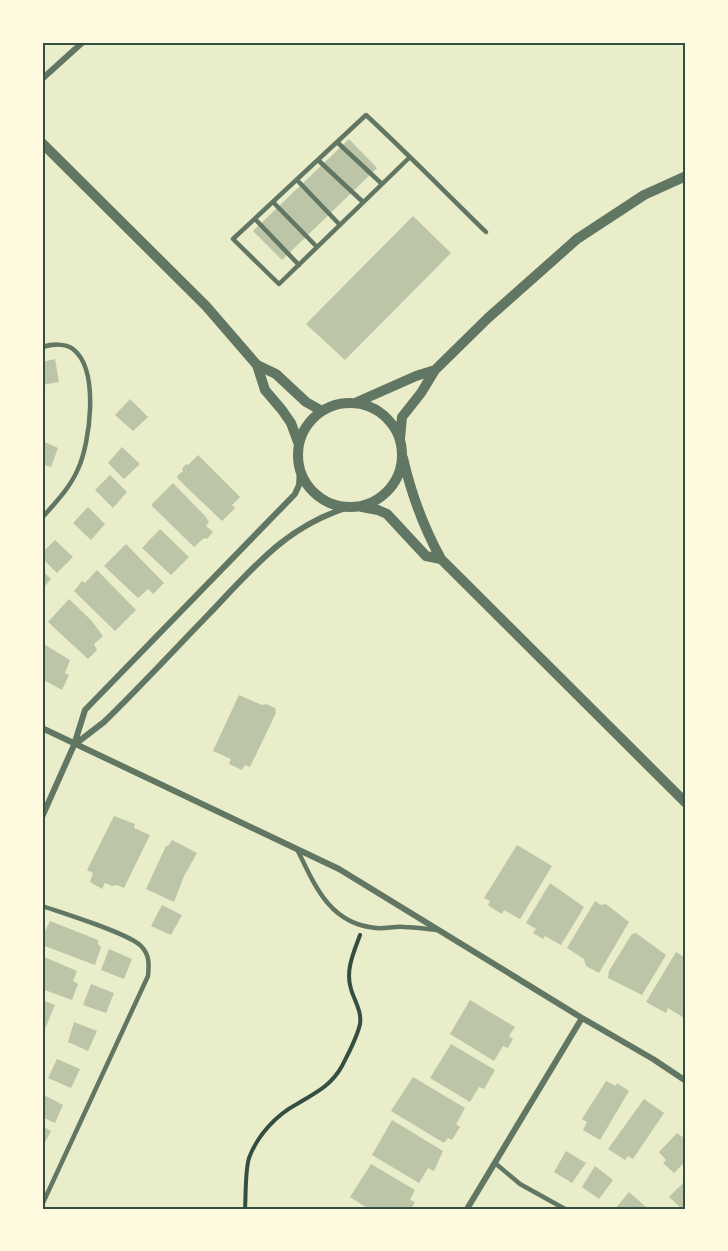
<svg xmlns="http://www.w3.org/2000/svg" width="728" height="1251" viewBox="0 0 728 1251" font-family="'Archivo Narrow',sans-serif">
<rect width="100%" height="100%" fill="#e9edc9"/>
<path fill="#bcc5a7" d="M349 139 377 168 282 260 253 231Z
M413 216 451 253 345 360 306 324Z
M55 359 59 382 42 385V362Z
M130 399 148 417 133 431 115 415Z
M42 441 58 448 51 467 42 464Z
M122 447 140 464 124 479 108 463Z
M198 455 240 497 232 505 235 508 222 521 178 479 177 476 183 471 182 469 186 464 188 465Z
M110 475 127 492 113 508 95 490Z
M173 483 205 516 209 522 206 526 213 532 207 539 204 538 194 547 152 506V504Z
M88 507 105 524 91 540 73 523Z
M160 529 189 557 171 575 142 548Z
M55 540 73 557 57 573 42 558V553Z
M126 544 164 583 153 594 148 589 138 598 104 566Z
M42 570 51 579 42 589Z
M97 570 136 610 115 631 74 591 82 581 85 583Z
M69 599 91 620 103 636 94 644 97 650 88 659 48 622Z
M42 643 70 660 65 673 69 675 62 690 42 679Z
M239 695 262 705 266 704 275 708 276 713 250 767 245 765 242 770 229 764 231 759 213 751Z
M114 816 135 824 134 828 150 835 124 888 117 885 112 886 105 883 102 889 90 882 93 873 87 870Z
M172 840 197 853 184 876 174 902 146 889 166 846H168Z
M517 845 552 866 520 919 504 910 502 914 495 910 488 905 490 901 484 898Z
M550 883 584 907 561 945 545 936 543 939 533 933 536 929 526 923Z
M595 901 601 905 606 904 629 922 599 973 586 966 584 959 567 948Z
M162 905 182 915 171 935 151 926Z
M50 921 98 940V944L101 947 95 965 42 945V932L45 931Z
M636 933 666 955 642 995 608 978 609 971 630 937 632 934Z
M109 949 132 959 124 979 101 970Z
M676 952 686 958V1014L684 1018 668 1008 666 1013 646 1002Z
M42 956 77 971 73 981 78 984 72 1000 42 989Z
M91 984 114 993 106 1013 83 1005Z
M42 1000 55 1005 45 1029 42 1028Z
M470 1000 515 1027 509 1036 513 1039 508 1048 503 1046 494 1061 450 1034Z
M74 1022 97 1031 88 1051 68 1042Z
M451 1044 495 1070 484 1089 479 1087 470 1102 430 1078Z
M57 1059 80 1069 71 1088 48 1078Z
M413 1077 465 1108 456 1124 460 1127 452 1140 448 1138 444 1143 391 1111Z
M606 1081 616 1086 617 1083 629 1091 600 1140 583 1130 587 1122 582 1119Z
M42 1094 63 1105 55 1123 42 1117Z
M644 1099 664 1113 633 1159 628 1156 625 1160 608 1149Z
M392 1120 443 1151 434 1171 428 1168 419 1183 372 1155Z
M42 1126 51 1131 42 1148Z
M677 1133 684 1138 686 1136V1161L674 1173 663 1163 666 1160 659 1152Z
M566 1151 586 1163 572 1183 554 1172Z
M371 1164 415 1190 410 1200 415 1202 411 1209H369L350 1197Z
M595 1166 613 1180 599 1199 582 1187Z
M686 1180V1209H682L669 1197Z
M629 1192 646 1207 644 1209H615Z"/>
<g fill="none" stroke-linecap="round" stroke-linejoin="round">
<path stroke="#344e41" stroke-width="4" d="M245 1209C246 1195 245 1171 249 1158 257 1136 276 1115 297 1104 315 1093 331 1086 342 1066 348 1054 357 1038 360 1024 362 1011 354 1000 351 989 345 970 354 952 360 935"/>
<path stroke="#617663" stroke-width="4.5" d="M337 142 382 184
M410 157 279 284 233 239 366 115C407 153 446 193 486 232
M318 160 363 202
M297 180 340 225
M273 202 317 247
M255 219 299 265
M42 347C52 344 65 343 73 349 100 370 90 443 78 469 70 488 55 503 42 518
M298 851C315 886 330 924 376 928 385 929 395 926 404 927 415 927 426 929 437 930
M42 906C62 913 128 933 141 946 150 955 149 965 148 976L42 1205
M495 1163 520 1184 565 1209"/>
<path stroke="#617663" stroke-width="6" d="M42 79 83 42
M300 470 299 485 295 494 85 710 74 745 104 722C140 687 174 650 209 614 254 567 285 527 349 507
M42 728 339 869 582 1018 653 1059 686 1081
M42 817 74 745
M467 1209 582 1018"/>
<path stroke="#617663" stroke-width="10" d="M42 143 206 306 257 365 265 390 282 410 291 423 298 442
M257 365 276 374 306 402 322 411
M298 455a52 52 0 1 1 104 0a52 52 0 1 1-104 0Z
M355 403 416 376 435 370
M400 439 402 417 421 393 435 370 488 318 577 239 644 195 686 176
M403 458C411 493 424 528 441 559L686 803
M362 507 378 510 387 514 426 556 441 559"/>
</g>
<rect width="728" height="1251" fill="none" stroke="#fefae0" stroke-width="87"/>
<rect x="44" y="44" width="640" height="1164" fill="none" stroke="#344e41" stroke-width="2"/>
</svg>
